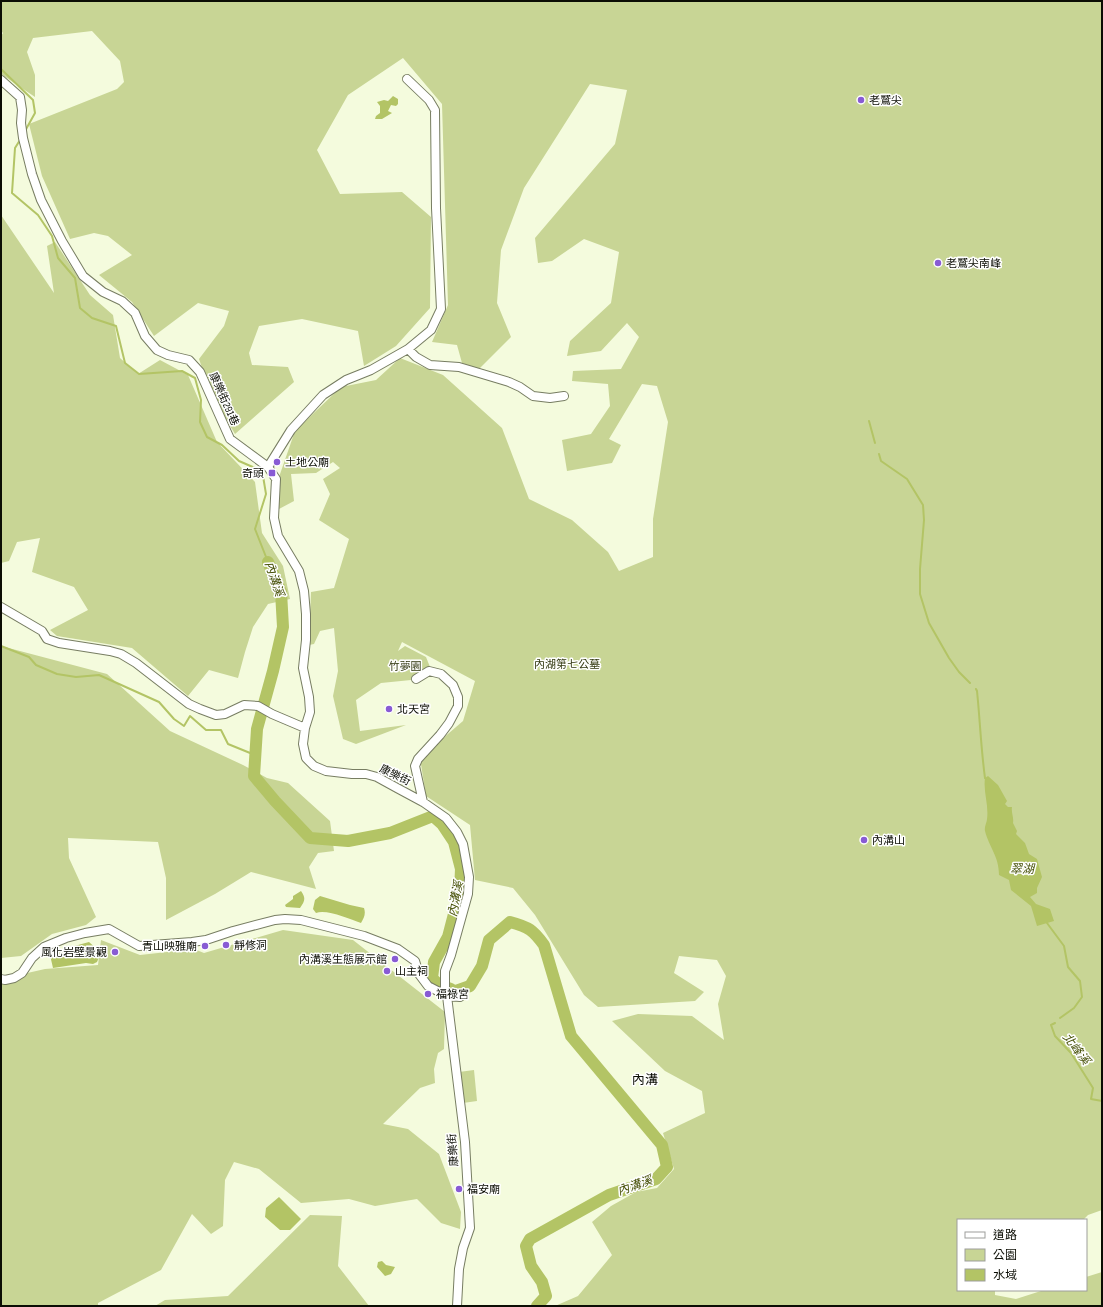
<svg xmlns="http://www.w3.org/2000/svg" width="1103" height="1307" viewBox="0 0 1103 1307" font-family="'Sofia Sans Condensed','Noto Sans TC',sans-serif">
<rect width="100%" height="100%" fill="#f4fbdd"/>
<path fill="#c8d595" d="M1 1H1102V1210L1088 1215 1083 1220H958V1290H995V1295L1016 1299 1044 1290H1086V1277L1102 1272V1306H555L578 1296 612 1255 592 1222 611 1206 636 1192 657 1188 674 1169 663 1133 705 1113 702 1091 665 1071 612 1021 638 1014 692 1016 724 1040 718 1004 726 976 717 960 679 956 674 973 704 992 695 1001 598 1007 584 995 535 915 513 888 475 880 470 825 426 796 420 758 463 721 475 681 402 642 398 651 405 646 426 657 430 667 419 673 411 680 381 683 356 700 360 731 406 725 356 744 343 739 333 696 338 671 334 628 320 631 314 644 309 645 311 592 334 588 349 539 319 520 330 494 323 479 340 468 333 462 316 473 291 474 294 501 279 509V477L295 431 341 387 376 380 400 358 443 375 502 428 529 499 572 520 608 552 619 571 653 557V519L668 422 657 386 642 384 609 439 621 445 612 463 567 471 562 440 591 434 610 406 608 384 572 381 573 371 621 369 639 337 627 323 601 351 567 356 570 341 611 303 619 252 584 239 552 261 538 263 535 238 615 144 627 90 590 84 524 188 501 250 497 303 511 337 479 369 462 363 457 345 432 342 448 305 442 104 403 58 348 95 317 150 340 194 402 192 431 217 430 308 396 346 364 366 358 331 302 319 259 326 249 353 252 365 288 367 294 382 235 434 211 394 199 359 224 326 229 311 198 303 154 336 132 302 99 275 132 255 108 236 94 233 70 239 42 176 29 124 117 89 124 82 120 61 92 31 33 38 27 52 35 75V97L1 74V36L3 33 1 31Z
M1 215 54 293 47 246 55 242 90 295 113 315 120 358 138 374 160 360 188 375 217 442 255 482 262 533 283 566 290 599 268 604 253 627 245 652 238 678 209 670 188 696 132 648 57 636 50 630 88 610 74 587 32 572 40 538 17 542 9 561 1 563Z
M1 646 107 674 170 731 243 765 267 778 288 783 330 821 334 851 318 853 309 867 316 889 251 872 215 894 166 920V878L158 842 68 838 69 858 96 917 86 925 52 934 21 956 1 958Z
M283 930 353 940 445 1012 444 1049 438 1053 434 1069 435 1083 420 1088 383 1124 408 1129 439 1154 461 1212 460 1229 441 1223 417 1199 375 1206 349 1199 301 1203 259 1169 234 1162 225 1180 223 1226 211 1234 192 1214 161 1270 98 1303V1306H1V979L45 969 98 965 101 940 140 955 194 949 204 953Z
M474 1070 477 1101 463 1103 459 1072Z
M310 1215 342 1216 338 1266 369 1306H155L165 1300 228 1296Z"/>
<path fill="#b3c465" d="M393 96 398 99V104L396 106 391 105 388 111 392 113 382 119H375L376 116 380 113V106L377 102 384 100 388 101Z
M988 776 998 785 1007 801 1005 804 1008 807H1012C1011 813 1014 817 1013 823L1017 831 1016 834 1025 843 1029 854 1037 859 1042 877 1037 888V893L1030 897 1036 904 1050 909 1054 921 1037 926 1031 906 1011 890 1009 880 999 875C999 856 989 847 985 831 984 827 987 822 987 819 989 805 983 792 985 778Z
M301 891C306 898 305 901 300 908L286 907 285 905 293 899V896Z
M320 896 350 905 364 908C366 914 364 918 361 923 349 919 327 909 316 913L313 909 315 900Z
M89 942 98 950 100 955 97 962 93 964 86 963 53 968 50 955 56 951Z
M279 1197 301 1219 290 1230H280L265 1217 266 1208Z
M382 1261 386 1265 395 1267 391 1274 385 1276 377 1267 378 1262Z"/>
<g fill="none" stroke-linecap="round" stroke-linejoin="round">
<path stroke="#b3c465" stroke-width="2" d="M1 69 33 100 35 113 25 131
M20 140 15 148 12 193 38 215 52 236 58 258 75 278 80 308 92 318 116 326 125 363 139 374 182 371 195 378 201 400 200 422 207 437 222 445 239 461 255 468 263 476 266 494 255 529 268 562
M869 421 875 443
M879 454 881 461 907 479 923 505 924 520 920 569V594L929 623 949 658 959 672 970 683
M1 646 29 657 36 665 57 674 76 677 99 675 159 702 174 719 184 726 190 716 206 730H221L228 744 255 755
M976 689 977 691C980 720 981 749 985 778
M1047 923 1064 946 1068 967 1080 981 1082 997 1074 1008 1060 1018
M1055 1023 1051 1025 1055 1036 1071 1053 1093 1088 1091 1099 1102 1101"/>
<path stroke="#b3c465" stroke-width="12" d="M268 562 281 592 283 627 273 671 257 729 254 776 275 801 310 838 348 841 390 833 433 816 442 824 454 842 461 869 460 891 448 937 434 962 432 978 438 984 451 989
M456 991 470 986 482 966 489 940 510 922C529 927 533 930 544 945L571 1036 662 1145 667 1167 656 1179 609 1195 530 1239 526 1246 531 1266 542 1282 546 1296 537 1306"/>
<g stroke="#777d62" stroke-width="10">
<path id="minor" d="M1 80 20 97 22 110 21 123 23 138 32 174 41 200 62 241 83 276 103 292 122 301 135 313 145 336 157 350 168 355 189 360 200 372 230 439 268 467 276 479 274 518 278 536 299 571 304 591 306 614V640L303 668 309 697 310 712 305 728 303 744 306 758 314 766 326 771 352 774H366L377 777 397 788 423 802 446 818 457 832 463 844 469 877 468 894 451 955 445 971V992L447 996 465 1142 470 1228 463 1248 459 1269 457 1306
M408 349 416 357 430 365 459 367 509 382 520 387 533 396 550 398 564 396
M268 467 291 430 323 395 346 380 371 370 408 349 431 330 441 309 436 208 435 110 429 100 407 79
M1 607 42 631 47 639 59 643 110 651 121 654 136 663 189 704 200 709 216 715 225 714 244 705 258 706 272 714 305 728
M416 679 429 671 441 674 453 685 458 697V706L449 723 440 735 418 759 415 766 423 802
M1 979 5 980 14 978 22 973 32 958 44 947 66 938 85 933 109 929 139 946 192 942 206 940 233 931 275 920 285 919 301 920 364 936 398 949 415 961 419 974 428 986 447 996 460 997"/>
</g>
<use href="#minor" stroke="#fff" stroke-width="8"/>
</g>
<g fill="#885bd4" stroke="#fff" stroke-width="1.5">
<circle cx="861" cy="100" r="4"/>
<circle cx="938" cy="263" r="4"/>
<circle cx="277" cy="462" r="4"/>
<rect x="268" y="469" width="8" height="8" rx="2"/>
<circle cx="389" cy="709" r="4"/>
<circle cx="864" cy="840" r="4"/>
<circle cx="226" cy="945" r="4"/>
<circle cx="205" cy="946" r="4"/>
<circle cx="115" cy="952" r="4"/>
<circle cx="395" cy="959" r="4"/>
<circle cx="387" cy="971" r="4"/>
<circle cx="428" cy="994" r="4"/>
<circle cx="459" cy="1189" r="4"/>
</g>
<g text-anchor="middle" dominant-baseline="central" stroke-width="3" stroke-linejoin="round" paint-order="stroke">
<g font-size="11" fill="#0b0d04" stroke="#fff" text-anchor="start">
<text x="869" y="100">老鷲尖</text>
<text x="946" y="263">老鷲尖南峰</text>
<text x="285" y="462">土地公廟</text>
<text x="264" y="473" text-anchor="end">奇頭</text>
<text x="397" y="709">北天宮</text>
<text x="872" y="840">內溝山</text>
<text x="234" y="945">靜修洞</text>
<text x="197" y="946" text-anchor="end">青山映雅廟</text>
<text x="107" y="952" text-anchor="end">風化岩壁景觀</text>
<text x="387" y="959" text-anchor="end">內溝溪生態展示館</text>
<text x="395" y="971">山主祠</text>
<text x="436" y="994">福祿宮</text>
<text x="467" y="1189">福安廟</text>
</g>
<g font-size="11" fill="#0b0d04" stroke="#fff">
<text transform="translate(224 399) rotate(66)">康樂街291巷</text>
<text transform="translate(395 775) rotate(26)">康樂街</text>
<text transform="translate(453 1150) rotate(-94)">康樂街</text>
</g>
<g font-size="11" fill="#30360e" stroke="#fff">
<text x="567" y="664">內湖第七公墓</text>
<text x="405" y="666">竹夢園</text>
</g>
<g font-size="12" font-style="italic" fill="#475108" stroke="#fff">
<text transform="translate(274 579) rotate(72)">內溝溪</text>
<text x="1022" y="869">翠湖</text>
<text transform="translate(456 899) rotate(-79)">內溝溪</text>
<text transform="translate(1076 1049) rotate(52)">北峰溪</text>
<text transform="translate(635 1186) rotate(-19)">內溝溪</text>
</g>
<g font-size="13" fill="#0b0d04" stroke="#fff">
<text x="645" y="1080">內溝</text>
</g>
</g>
<rect width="1103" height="1307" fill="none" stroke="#0b0d04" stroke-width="4"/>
<rect x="957" y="1219" width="130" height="72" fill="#ffffff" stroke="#9d9e9b"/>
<rect x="965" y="1232" width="20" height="6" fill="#ffffff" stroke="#9d9e9b"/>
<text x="993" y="1239" font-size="12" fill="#0b0d04">道路</text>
<rect x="965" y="1249" width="20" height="12" fill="#c8d595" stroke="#9d9e9b"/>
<text x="993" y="1259" font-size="12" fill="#0b0d04">公園</text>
<rect x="965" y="1269" width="20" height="12" fill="#b3c465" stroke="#9d9e9b"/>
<text x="993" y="1279" font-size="12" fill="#0b0d04">水域</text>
</svg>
